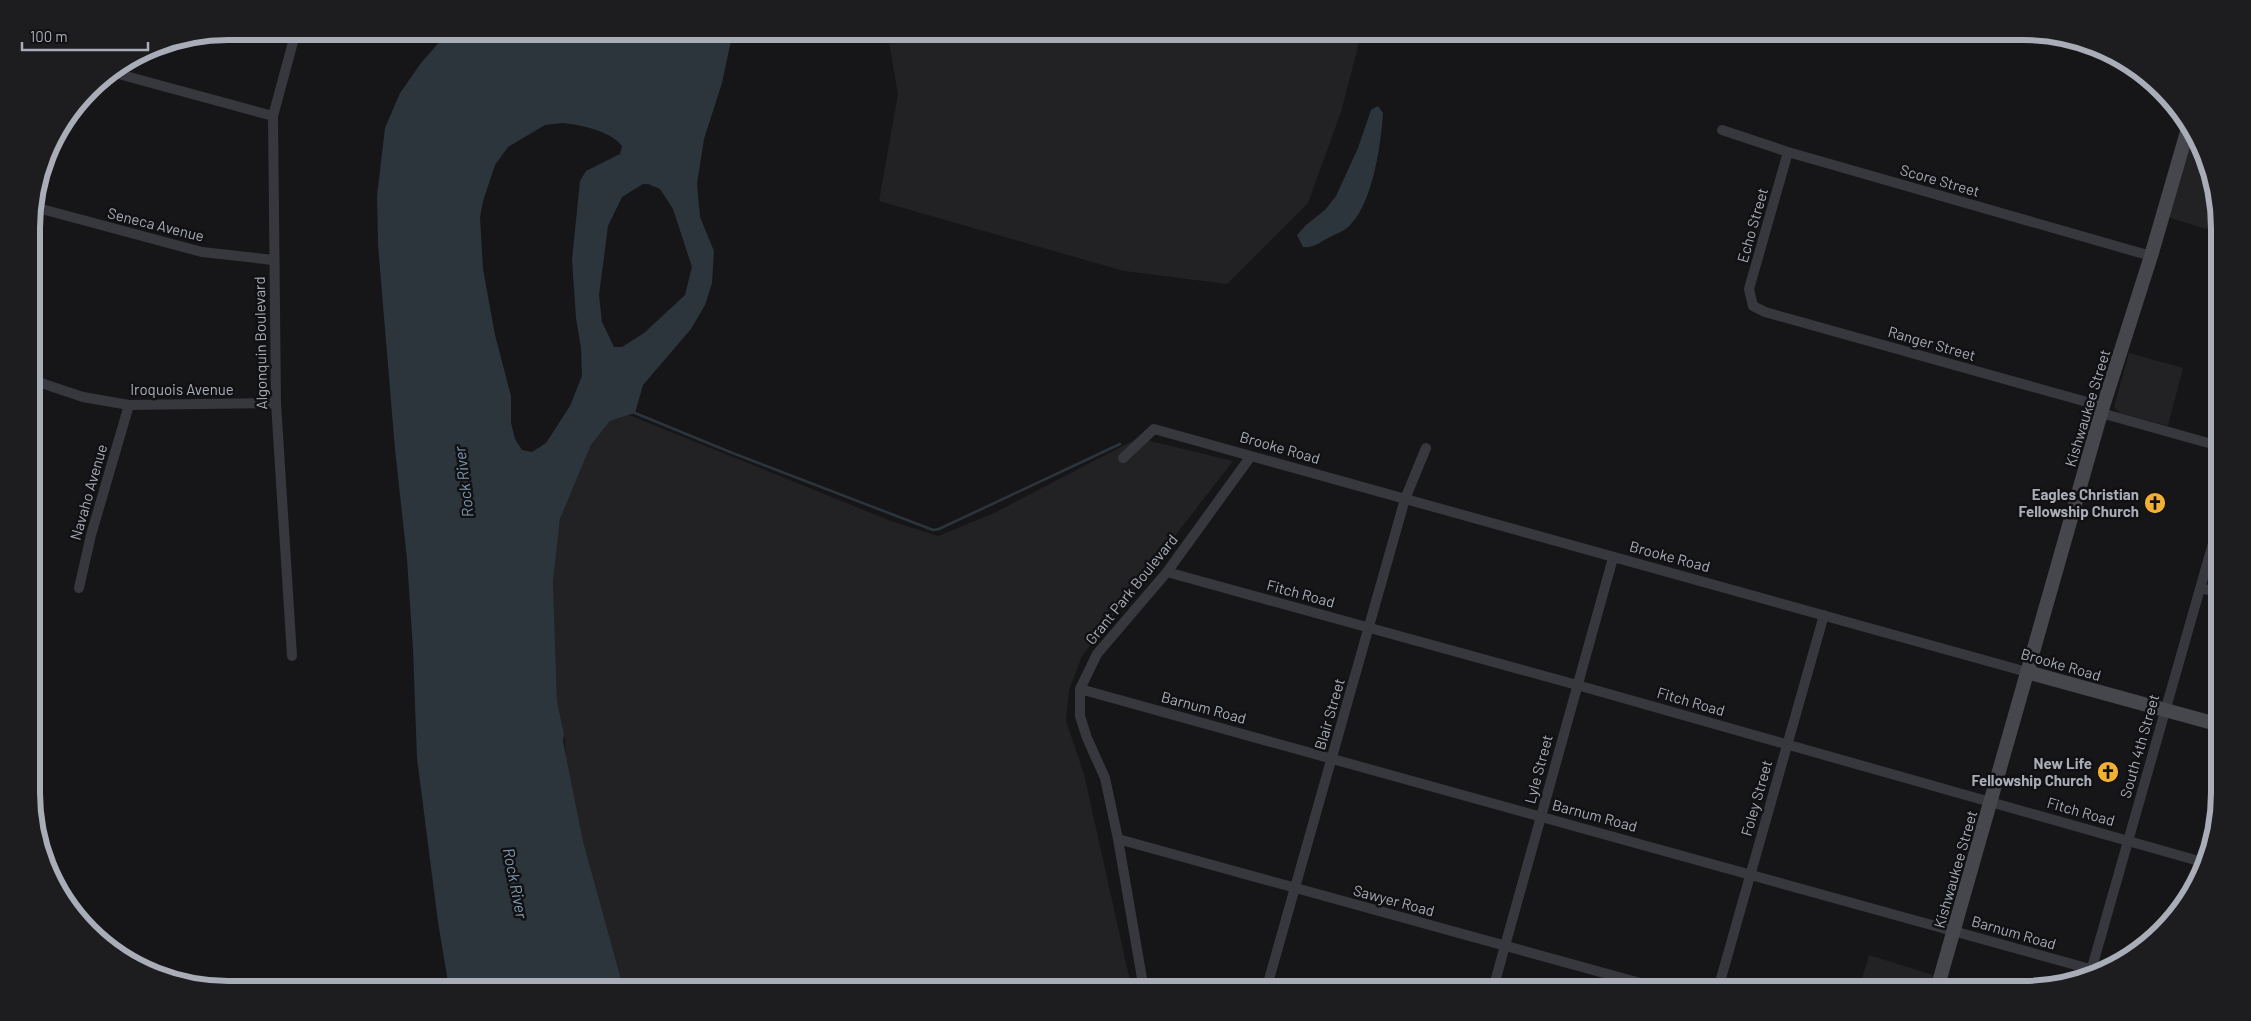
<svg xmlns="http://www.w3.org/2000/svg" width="2251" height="1021" viewBox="0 0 2251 1021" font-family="Barlow,sans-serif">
<rect width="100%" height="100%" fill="#161618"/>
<path fill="#222225" d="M887 31H1362L1341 112 1308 203 1227 284 1124 271 879 201 898 94Z
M2192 131 2205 153 2218 203V233L2168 217Z
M2129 353 2183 368 2168 426 2120 413 2114 407Z
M629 415 891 521 938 536 992 514 1138 438 1233 461 1082 656 1069 690 1066 721 1084 774 1132 990H624L583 841 566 756 564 734 557 701 553 582 560 519 591 445 610 421Z
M1869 955 1933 975 1929 989H1859Z"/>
<path fill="#2c353c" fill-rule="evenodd" d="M449 31H733L722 83 704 139 697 184 700 217 714 251 712 283 705 305 691 329 643 385 635 413 610 421 591 445 560 519 553 582 557 701 564 734 563 741 583 841 624 990H449L448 982 438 922 417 758 413 649 407 559 395 449 378 245 377 196 385 128 400 93 421 63ZM563 123C581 125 611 131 622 146L620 154 586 171 580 181 572 260 576 318 581 348 582 376 570 406 546 443 532 452 522 450 515 439 511 423V396L495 335 483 269 480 217 483 201 495 165 508 147 545 125ZM643 184H648L660 189 673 209 692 267 685 295 644 333 622 347H614L602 322 599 295 608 226 622 197Z
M1378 106 1383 113C1381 144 1373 201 1351 224 1346 231 1335 234 1328 238 1319 243 1313 248 1303 247L1297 235 1306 225 1325 210 1336 196 1358 148 1371 110Z"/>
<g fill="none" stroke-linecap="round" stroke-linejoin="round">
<path stroke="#2c353c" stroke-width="2.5" d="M635 413 730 452 933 530 939 529 1120 444"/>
<path stroke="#37383d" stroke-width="10" d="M348 31C368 35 389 38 409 31
M111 72 273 116
M1722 130 1788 152 2151 256
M1788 152 1749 289 1753 306 1765 312 2094 404 2101 413 2219 446
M34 207 202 252 273 260
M32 380 83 397 129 405 276 403
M1123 458 1154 429 2027 672
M1167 572 1577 685 2206 863
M79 588 91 535 129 405
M2201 588 2219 593
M292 656 276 403 273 116 296 31
M1080 689 2101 972
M1118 839 1662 989
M2089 978 2219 522
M1143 983 1167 990
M1493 989 1613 558
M1718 989 1824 615
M1144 990 1118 839 1105 778 1087 738 1080 716V689L1097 654 1167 572 1251 456
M1266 990 1405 499 1426 448"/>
<path stroke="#45474d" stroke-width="14" d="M2027 672 2220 725
M1937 989 2101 413 2151 256 2189 125"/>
</g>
<defs>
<g id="church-disc" transform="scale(1.125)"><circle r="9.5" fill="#f2b134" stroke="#111113"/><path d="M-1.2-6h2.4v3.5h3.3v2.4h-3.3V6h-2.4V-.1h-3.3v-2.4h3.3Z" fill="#111"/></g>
</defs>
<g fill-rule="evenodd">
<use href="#church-disc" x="2155" y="503"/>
<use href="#church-disc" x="2108" y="772"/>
</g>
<g text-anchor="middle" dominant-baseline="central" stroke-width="5" stroke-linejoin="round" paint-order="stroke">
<g font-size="15" fill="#a8adb8" stroke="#111113">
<text transform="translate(1940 180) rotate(16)">Score Street</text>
<text transform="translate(156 224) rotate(14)">Seneca Avenue</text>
<text transform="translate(1752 225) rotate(-74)">Echo Street</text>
<text transform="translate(260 343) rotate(-91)">Algonquin Boulevard</text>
<text transform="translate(1932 343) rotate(16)">Ranger Street</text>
<text x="182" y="389">Iroquois Avenue</text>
<text transform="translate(2087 408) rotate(-73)">Kishwaukee Street</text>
<text transform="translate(1280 447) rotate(16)">Brooke Road</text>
<text transform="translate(88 492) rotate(-74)">Navaho Avenue</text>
<text transform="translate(1670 556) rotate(15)">Brooke Road</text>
<text transform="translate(1131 589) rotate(-51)">Grant Park Boulevard</text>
<text transform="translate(1301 593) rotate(15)">Fitch Road</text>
<text transform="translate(2061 664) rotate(16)">Brooke Road</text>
<text transform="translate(1691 701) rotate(16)">Fitch Road</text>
<text transform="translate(1204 707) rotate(15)">Barnum Road</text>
<text transform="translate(1329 714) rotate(-74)">Blair Street</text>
<text transform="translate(2139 746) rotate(-74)">South 4th Street</text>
<text transform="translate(1538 769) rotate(-75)">Lyle Street</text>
<text transform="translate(1756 798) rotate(-74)">Foley Street</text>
<text transform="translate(2081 811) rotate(16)">Fitch Road</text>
<text transform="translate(1595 815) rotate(15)">Barnum Road</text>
<text transform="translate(1955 869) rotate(-74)">Kishwaukee Street</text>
<text transform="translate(1394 900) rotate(15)">Sawyer Road</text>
<text transform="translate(2014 932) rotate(16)">Barnum Road</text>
</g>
<g font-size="15" font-weight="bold" fill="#a8adb8" stroke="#111113" text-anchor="end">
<text x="2139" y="494">Eagles Christian<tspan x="2139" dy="17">Fellowship Church</tspan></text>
<text x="2092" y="763">New Life<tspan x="2092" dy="17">Fellowship Church</tspan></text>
</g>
<g font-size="16" font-style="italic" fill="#7f9bb3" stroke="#111113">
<text transform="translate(463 482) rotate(-97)">Rock River</text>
<text transform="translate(516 883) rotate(79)">Rock River</text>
</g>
</g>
<path d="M0 0H2251V1021H0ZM228 40H2023A188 188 0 0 1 2211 228V793A188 188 0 0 1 2023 981H228A188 188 0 0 1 40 793V228A188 188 0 0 1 228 40Z" fill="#1d1d20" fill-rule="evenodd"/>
<path fill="none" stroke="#a8adb8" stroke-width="6" d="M228 40H2023A188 188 0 0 1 2211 228V793A188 188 0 0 1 2023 981H228A188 188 0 0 1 40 793V228A188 188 0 0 1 228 40Z"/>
<path d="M22 42v8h126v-8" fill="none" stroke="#a8adb8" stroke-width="2.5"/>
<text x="30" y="42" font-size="15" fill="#a8adb8" stroke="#111113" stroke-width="4" paint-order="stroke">100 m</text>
</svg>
